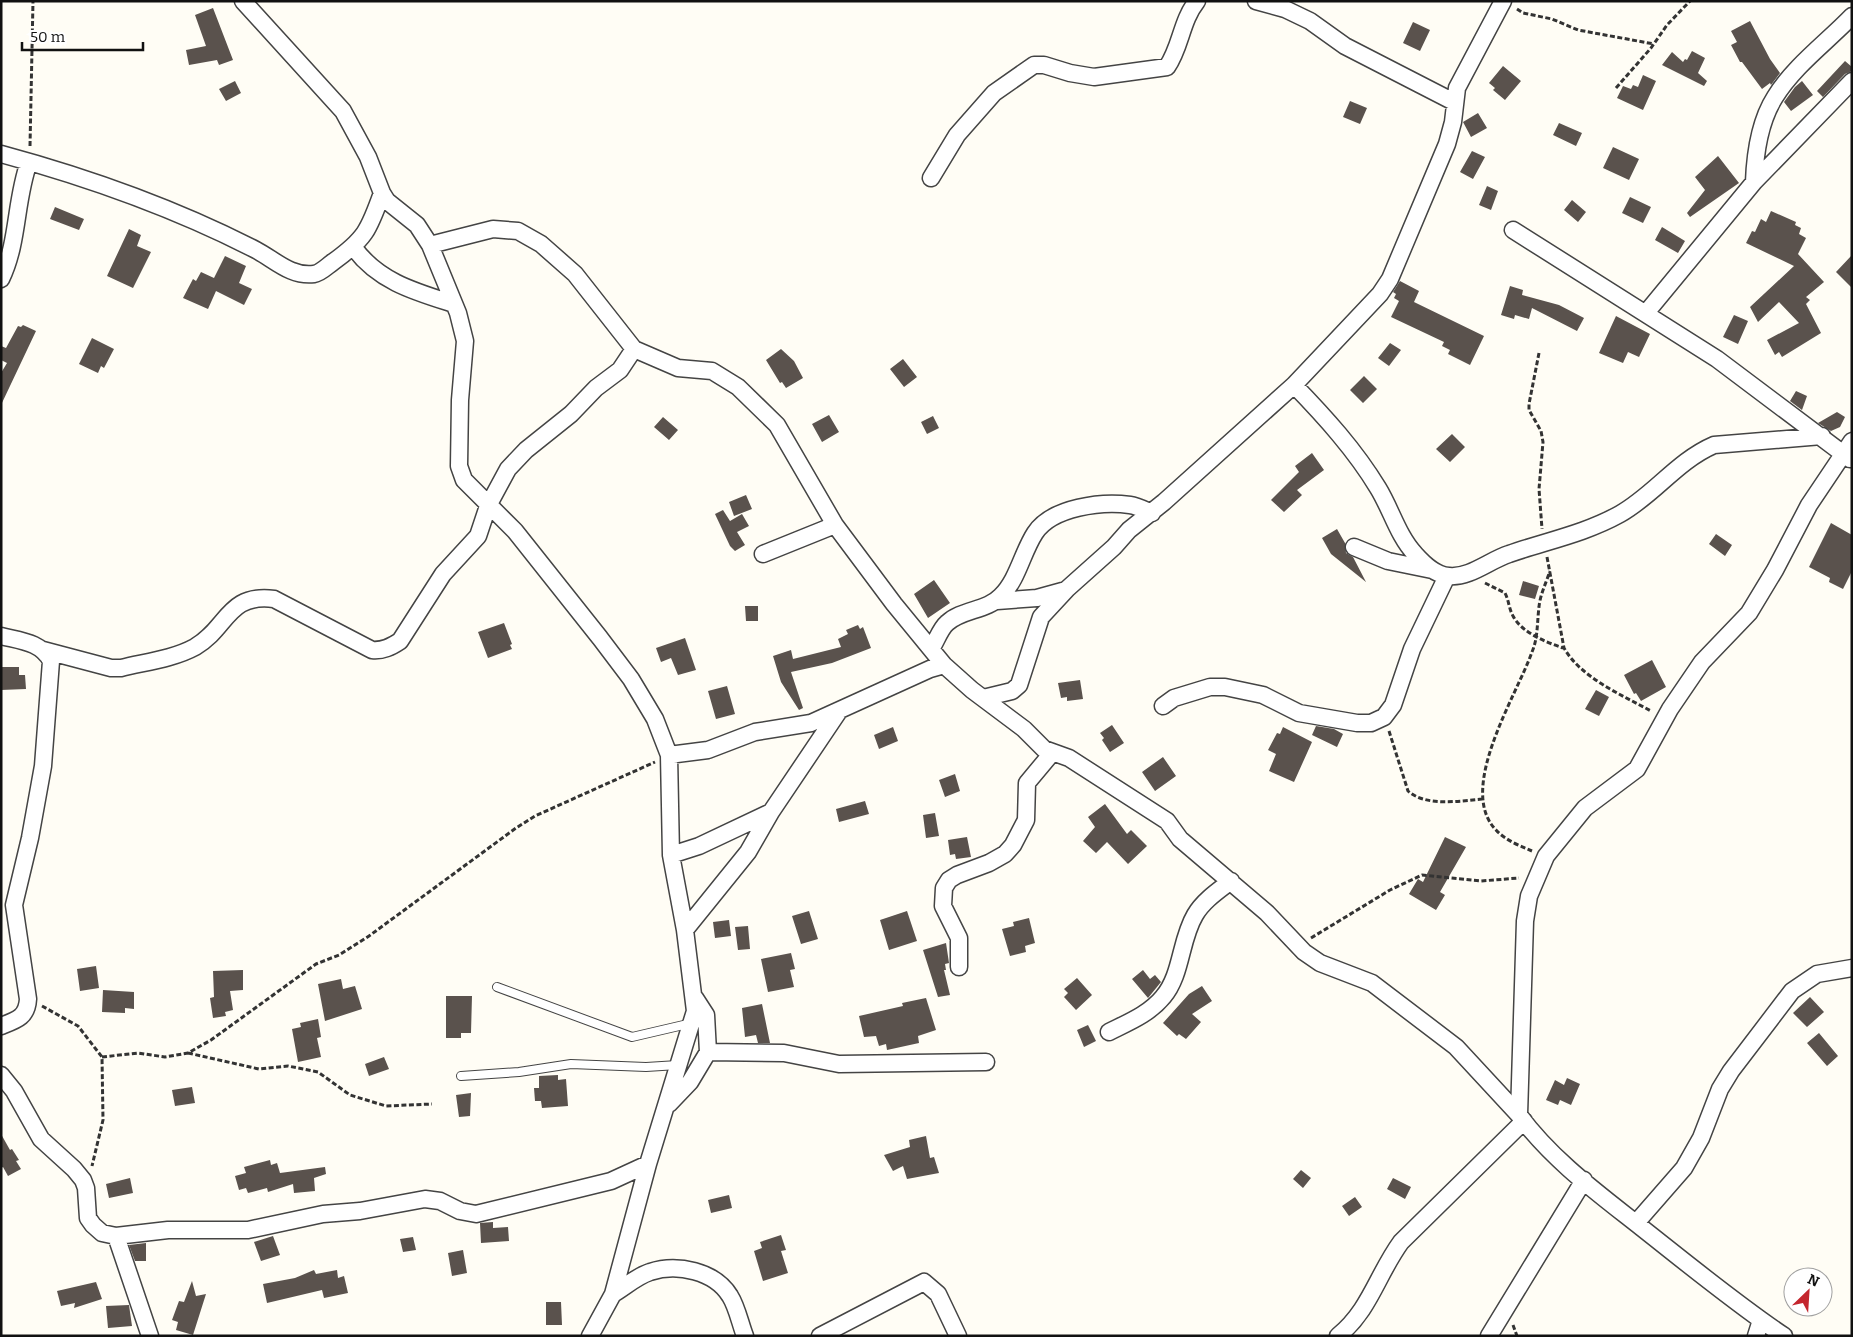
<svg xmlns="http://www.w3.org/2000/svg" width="1853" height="1337" viewBox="0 0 1853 1337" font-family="Bitter,serif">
<rect width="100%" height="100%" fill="#fffdf5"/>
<path fill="#5a524d" d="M213 8 233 60 219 65 217 60 189 65 186 50 206 46 195 15Z
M1750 21 1770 59 1780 73 1771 85 1770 83 1762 89 1742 62H1740L1731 45 1737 42 1731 31Z
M1413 22 1430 30 1420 51 1403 43Z
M1692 51 1705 58 1698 73 1707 81 1704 86 1662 65 1672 52 1683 62 1685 59 1687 60Z
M1845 61 1852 67V71L1845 74 1823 97 1817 91Z
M1503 66 1521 81 1505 100 1493 90 1495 88 1489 83Z
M1643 75 1656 81 1643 110 1617 98 1623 86 1631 89 1633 85 1638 87Z
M235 81 241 93 226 101 219 89Z
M1802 81 1813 95 1791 111 1784 102 1795 87Z
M1350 101 1367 108 1360 124 1343 117Z
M1478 113 1487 128 1471 137 1463 122Z
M1559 123 1582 133 1576 146 1553 135Z
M1613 147 1639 159 1629 180 1603 168Z
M1472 151 1485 157 1473 179 1460 172Z
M1718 156 1739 183 1690 217 1687 213 1705 190 1695 177Z
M1487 186 1498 191 1491 210 1479 205Z
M1630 197 1651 207 1643 223 1622 213Z
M1572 200 1586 212 1578 222 1564 210Z
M55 207 84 219 79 230 50 219Z
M1771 211 1796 222 1795 225 1801 228 1799 234 1806 238 1798 254 1824 282 1806 297 1810 300 1806 304 1821 333 1782 357 1779 352 1775 355 1767 340 1799 323 1779 302 1758 322 1750 307 1794 266 1746 243 1752 231 1755 232 1761 219 1766 222Z
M1662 227 1685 241 1678 253 1655 240Z
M129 229 141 235 137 246 151 252 133 288 107 276Z
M1852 255V288L1836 272Z
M225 256 246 266 239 283 252 289 244 305 216 291 208 309 183 298 193 279 196 281 201 272 214 278Z
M1400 281 1419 291 1414 302 1484 336 1470 365 1448 354 1450 350 1442 346 1444 342 1391 317 1399 301 1394 298 1396 294 1393 292Z
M1510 286 1523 290 1522 295 1559 305 1584 318 1577 331 1532 308 1529 319 1515 315 1514 319 1501 315Z
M1734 315 1748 321 1738 344 1723 337Z
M1616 316 1650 334 1639 357 1628 352 1623 363 1599 353Z
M23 325 36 331 1 405V373L7 363 1 360V346L6 348 18 326 21 327Z
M92 338 114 349 104 368 101 366 98 373 79 364Z
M1390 343 1401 350 1389 366 1378 358Z
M781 349 794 361 803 378 786 388 782 382 780 383 766 360Z
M903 359 917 377 904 387 890 369Z
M1364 376 1377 389 1363 403 1350 390Z
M1796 391 1807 396 1802 410 1790 401Z
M1837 412 1845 417 1840 427 1831 431 1818 423Z
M829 415 839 432 822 442 812 424Z
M933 416 939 428 927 434 921 422Z
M663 417 678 430 669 440 654 427Z
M1452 434 1465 447 1450 462 1436 449Z
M1312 453 1324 470 1297 490 1302 495 1284 512 1271 500 1299 472 1295 466Z
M746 495 752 509 734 516 729 502Z
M723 510 730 521 742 514 749 526 737 532 745 545 735 551 730 546 715 514Z
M1831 523 1852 535V571L1843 589 1829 582 1830 578 1809 567Z
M1337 529 1345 543 1346 553 1353 557 1366 582 1331 554 1322 538Z
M1716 534 1732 545 1725 556 1709 544Z
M934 580 950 603 928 618 914 594Z
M1523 581 1539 586 1535 599 1519 595Z
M745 606H758V621H746Z
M504 623 512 644 510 645 512 649 488 658 478 632Z
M858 625 860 629 863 627 871 648 832 663 791 672 803 708 799 710 781 682 773 656 791 650 793 659 841 647 838 639 848 634 846 630Z
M685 638 696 670 678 675 671 658 661 662 656 648Z
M1652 660 1666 687 1641 701 1636 693 1634 694 1624 675Z
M1 667H19V675H25L26 689 1 690Z
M1080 680 1083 699 1067 701V697L1061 698 1058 683Z
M727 686 735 714 716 719 708 691Z
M1596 690 1609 697 1599 716 1585 709Z
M1112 725 1124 743 1110 752 1102 740 1104 738 1100 733Z
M1316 726 1334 729 1343 734 1337 747 1312 735Z
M893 727 898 741 879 749 874 735Z
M1283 727 1312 742 1294 782 1269 771 1276 754 1268 750 1277 733 1280 734Z
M1163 757 1176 776 1155 791 1142 772Z
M955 774 960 791 945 797 939 780Z
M865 801 869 814 839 822 836 809Z
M1105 804 1127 834 1131 830 1147 846 1128 864 1107 842 1096 853 1083 841 1095 827 1088 817Z
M935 813 939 836 926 838 923 815Z
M967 837 971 857 956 859 955 854 950 855 948 840Z
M1445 837 1466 847 1440 892 1445 895 1436 910 1409 894 1418 879 1423 882Z
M809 911 818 939 801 944 792 916Z
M907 911 917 941 889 950 880 920Z
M1029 918 1035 943 1025 946 1026 952 1010 956 1002 929 1014 926 1013 922Z
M729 920 731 936 715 938 713 922Z
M748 926 750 949 738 950 735 927Z
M946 943 949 963 945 964 946 970H944L950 995 938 997 923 950Z
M791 953 795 969 790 970 794 987 768 992 761 959Z
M96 966 99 988 80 991 77 969Z
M243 970V990L230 991 233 1010 225 1012 226 1016 213 1018 210 998 214 997 213 971Z
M1143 970 1150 979 1155 975 1161 982 1148 998 1132 979Z
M1077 978 1092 995 1076 1010 1064 997 1068 993 1064 989Z
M341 979 343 989 355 986 362 1009 325 1021 318 984Z
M1202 986 1212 1001 1192 1014 1201 1022 1186 1039 1179 1034 1177 1036 1163 1023 1189 994Z
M103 990 134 992V1009L125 1008V1013L102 1012Z
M446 996H472L471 1033H461V1038H446Z
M1810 997 1824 1012 1807 1027 1793 1013Z
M926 998 936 1030 918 1036 919 1043 887 1050 886 1044 879 1046 876 1036 864 1037 859 1016 903 1006 902 1003Z
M762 1004 770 1043H758L756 1035 745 1037 742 1008Z
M318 1019 321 1037 317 1038 321 1057 298 1062 292 1029 301 1027 300 1023Z
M1088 1025 1096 1041 1084 1047 1077 1030Z
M1819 1033 1838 1056 1827 1066 1807 1043Z
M384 1057 389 1069 369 1076 365 1064Z
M558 1075V1080L566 1079 568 1106 542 1108 541 1101H535L534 1088H539V1076Z
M1567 1078 1580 1084 1571 1105 1560 1100 1558 1105 1546 1100 1555 1080 1564 1085Z
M192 1087 195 1103 175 1106 172 1090Z
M471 1093 470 1116 459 1117 456 1095Z
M1 1134 10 1150 12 1149 19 1160 16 1161 21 1169 8 1176 3 1167 1 1168Z
M926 1136 930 1158 934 1157 939 1173 907 1179 903 1166 893 1171 884 1155 910 1147 909 1140Z
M270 1160 271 1165 277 1163 280 1173 325 1167 326 1174 314 1178 315 1191 294 1193 293 1184 268 1192 267 1188 248 1193 246 1188 239 1190 235 1176 246 1173 244 1167Z
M1301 1170 1311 1178 1303 1188 1293 1179Z
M130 1178 133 1193 109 1198 106 1184Z
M1393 1178 1411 1187 1405 1199 1387 1189Z
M729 1195 732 1208 711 1213 708 1200Z
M1355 1197 1362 1207 1349 1216 1342 1206Z
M493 1222V1228L508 1227 509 1241 481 1243 480 1223Z
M781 1235 786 1250 781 1251 788 1273 763 1281 754 1251 762 1248 760 1242Z
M273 1236 280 1255 261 1261 254 1242Z
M413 1237 416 1250 403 1252 400 1239Z
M146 1243V1261H135L129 1245Z
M463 1250 467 1273 452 1276 448 1253Z
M314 1270 316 1274 337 1270 338 1278 344 1276 348 1293 324 1298 322 1290 267 1303 263 1284 295 1278Z
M192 1281 196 1296 206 1294 193 1335 176 1330 178 1322 172 1320 179 1301 184 1302Z
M96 1282 102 1299 74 1308 75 1303 61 1306 57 1291Z
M546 1302H561L562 1325H546Z
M129 1305 132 1326 108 1328 106 1306Z"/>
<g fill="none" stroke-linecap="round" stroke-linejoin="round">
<g stroke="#444" stroke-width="10">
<path id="service" d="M497 987 632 1037 692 1023
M461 1076 519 1072 571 1064 646 1067 678 1065"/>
</g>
<g stroke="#444" stroke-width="19">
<path id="minor" d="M243 1 343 111 368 157 382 193 387 201 417 225 430 245 458 313 465 341 460 400 459 466 464 480 515 531 600 638 631 679 655 719 669 755 671 855 685 930 695 1011 648 1164 613 1294 590 1336
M1256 1 1285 9 1310 21 1345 46 1454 102
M1 154C86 177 178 210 256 250 275 260 291 277 314 274 321 273 327 266 333 262 365 239 369 230 382 193
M931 178 957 135 994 93 1034 65H1044L1070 73 1094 77 1167 67C1181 47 1181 21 1197 1
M1754 182C1755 154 1759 122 1775 97 1794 66 1827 42 1852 16
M1513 230 1717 359 1850 459
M430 245 493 229 518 231 541 244 575 274 634 349 678 368 712 371 738 387 777 425 835 525 894 604 944 665
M354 248C379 282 416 292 454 304
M1 279C19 242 15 200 29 162
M1646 313 1754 182 1852 81
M1294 385C1325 417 1355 450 1378 488 1391 509 1398 536 1415 554 1424 564 1435 575 1449 576 1470 578 1490 560 1509 554 1546 541 1584 534 1620 514 1654 495 1677 461 1714 445L1822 436
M1354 547 1388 561 1432 570
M763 554 835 525
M997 601 1037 598 1066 590
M1 636C21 641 41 642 51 661L43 766 30 838 14 905 28 999C27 1017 17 1020 1 1026
M931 649C936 642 940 629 947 623 962 609 987 611 1001 596 1018 579 1022 553 1035 533 1052 507 1102 501 1130 505 1137 506 1145 510 1152 513
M43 650 111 668H121C145 662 173 659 195 647 228 628 227 593 274 599L372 650C383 651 391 647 400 641L443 574 478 536 488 506 508 469 526 450 571 414 596 388 620 370 634 349
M983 698 1012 691 1019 685 1041 617 1067 589 1114 547 1129 530 1164 502 1294 385 1380 294 1390 279 1447 144 1453 122 1457 88 1503 1
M1163 706 1174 698 1210 687H1225L1263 695 1299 713 1357 723H1371L1384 717 1393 705 1412 649 1447 576
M669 755 708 750 755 732 811 723 930 669 944 665 972 690 1024 729 1044 749 1069 758 1167 821 1180 839 1267 913 1304 952 1320 963 1372 983 1456 1047 1519 1115
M671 855 699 846 771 812
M685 930 748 852 771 812 839 711
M959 967V938L943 906 944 888 949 880 957 875 989 863 1005 854 1013 845 1026 820 1027 783 1052 753
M1109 1032C1129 1022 1149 1014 1163 997 1182 975 1180 940 1195 915 1203 901 1218 891 1231 881
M708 1052 784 1053 839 1064 986 1062
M1 1075 14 1091 41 1139 74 1169 83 1180 86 1188 88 1218 93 1225 102 1233 116 1236 168 1230H248L323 1214 360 1211 425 1199 440 1201 460 1211 476 1214 611 1181 648 1164
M669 1104 690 1082 708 1052 706 1015 695 998
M1636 1223 1684 1168 1701 1138 1720 1089 1731 1071 1792 991 1817 974 1852 968
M116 1236 150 1336
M613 1294C625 1287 637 1276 650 1272 677 1263 715 1271 730 1296 737 1307 740 1323 745 1336
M820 1336 924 1282 938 1294 958 1336
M1338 1336C1370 1310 1377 1275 1401 1242L1524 1121
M1489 1336 1584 1180
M1756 1336 1761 1320
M1784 1336C1735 1303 1689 1265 1642 1228 1599 1194 1552 1160 1519 1115L1525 921 1529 896 1546 856 1585 808 1637 769 1670 709 1702 662 1749 613 1775 570 1809 505 1852 441"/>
</g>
<path stroke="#333" stroke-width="3" stroke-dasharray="5 2.5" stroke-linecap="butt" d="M1517 9 1523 13 1552 19 1578 30 1654 44
M1616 88 1651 48 1667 25 1690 1
M30 146 33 1
M1539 353 1529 404V410L1541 431 1543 442 1539 489 1542 529
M1547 557 1564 648C1581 678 1622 695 1651 711
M1485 583 1505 593C1509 601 1509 609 1513 616 1522 633 1546 642 1563 648
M1389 731 1408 791C1426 807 1460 801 1482 799
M1532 851C1520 846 1505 840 1496 830 1456 789 1517 695 1532 652 1538 638 1537 623 1539 607 1540 595 1546 583 1550 571
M1311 938 1390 890 1422 875 1481 881 1519 878
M42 1006 78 1026 102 1057 103 1120 92 1166
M188 1053 259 1069 288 1066 318 1072 350 1095 386 1106 432 1104
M102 1057 138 1053 165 1057 188 1053 211 1040 316 964 339 955 369 936 516 828 535 816 655 762
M1513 1325 1517 1336"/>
<use href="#service" stroke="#fff" stroke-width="8"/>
<use href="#minor" stroke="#fff" stroke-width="16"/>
</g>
<rect width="1853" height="1337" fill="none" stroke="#111111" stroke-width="5"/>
<g transform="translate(1808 1292) rotate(25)"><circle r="24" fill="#ffffff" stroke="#a0a0a0"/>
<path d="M0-4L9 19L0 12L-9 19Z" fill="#c4262e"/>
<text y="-8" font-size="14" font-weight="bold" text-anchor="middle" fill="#111111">N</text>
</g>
<path d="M22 42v8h121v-8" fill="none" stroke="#111111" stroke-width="2.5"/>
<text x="30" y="42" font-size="15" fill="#111111" stroke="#ffffff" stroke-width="4" paint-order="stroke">50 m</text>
</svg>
